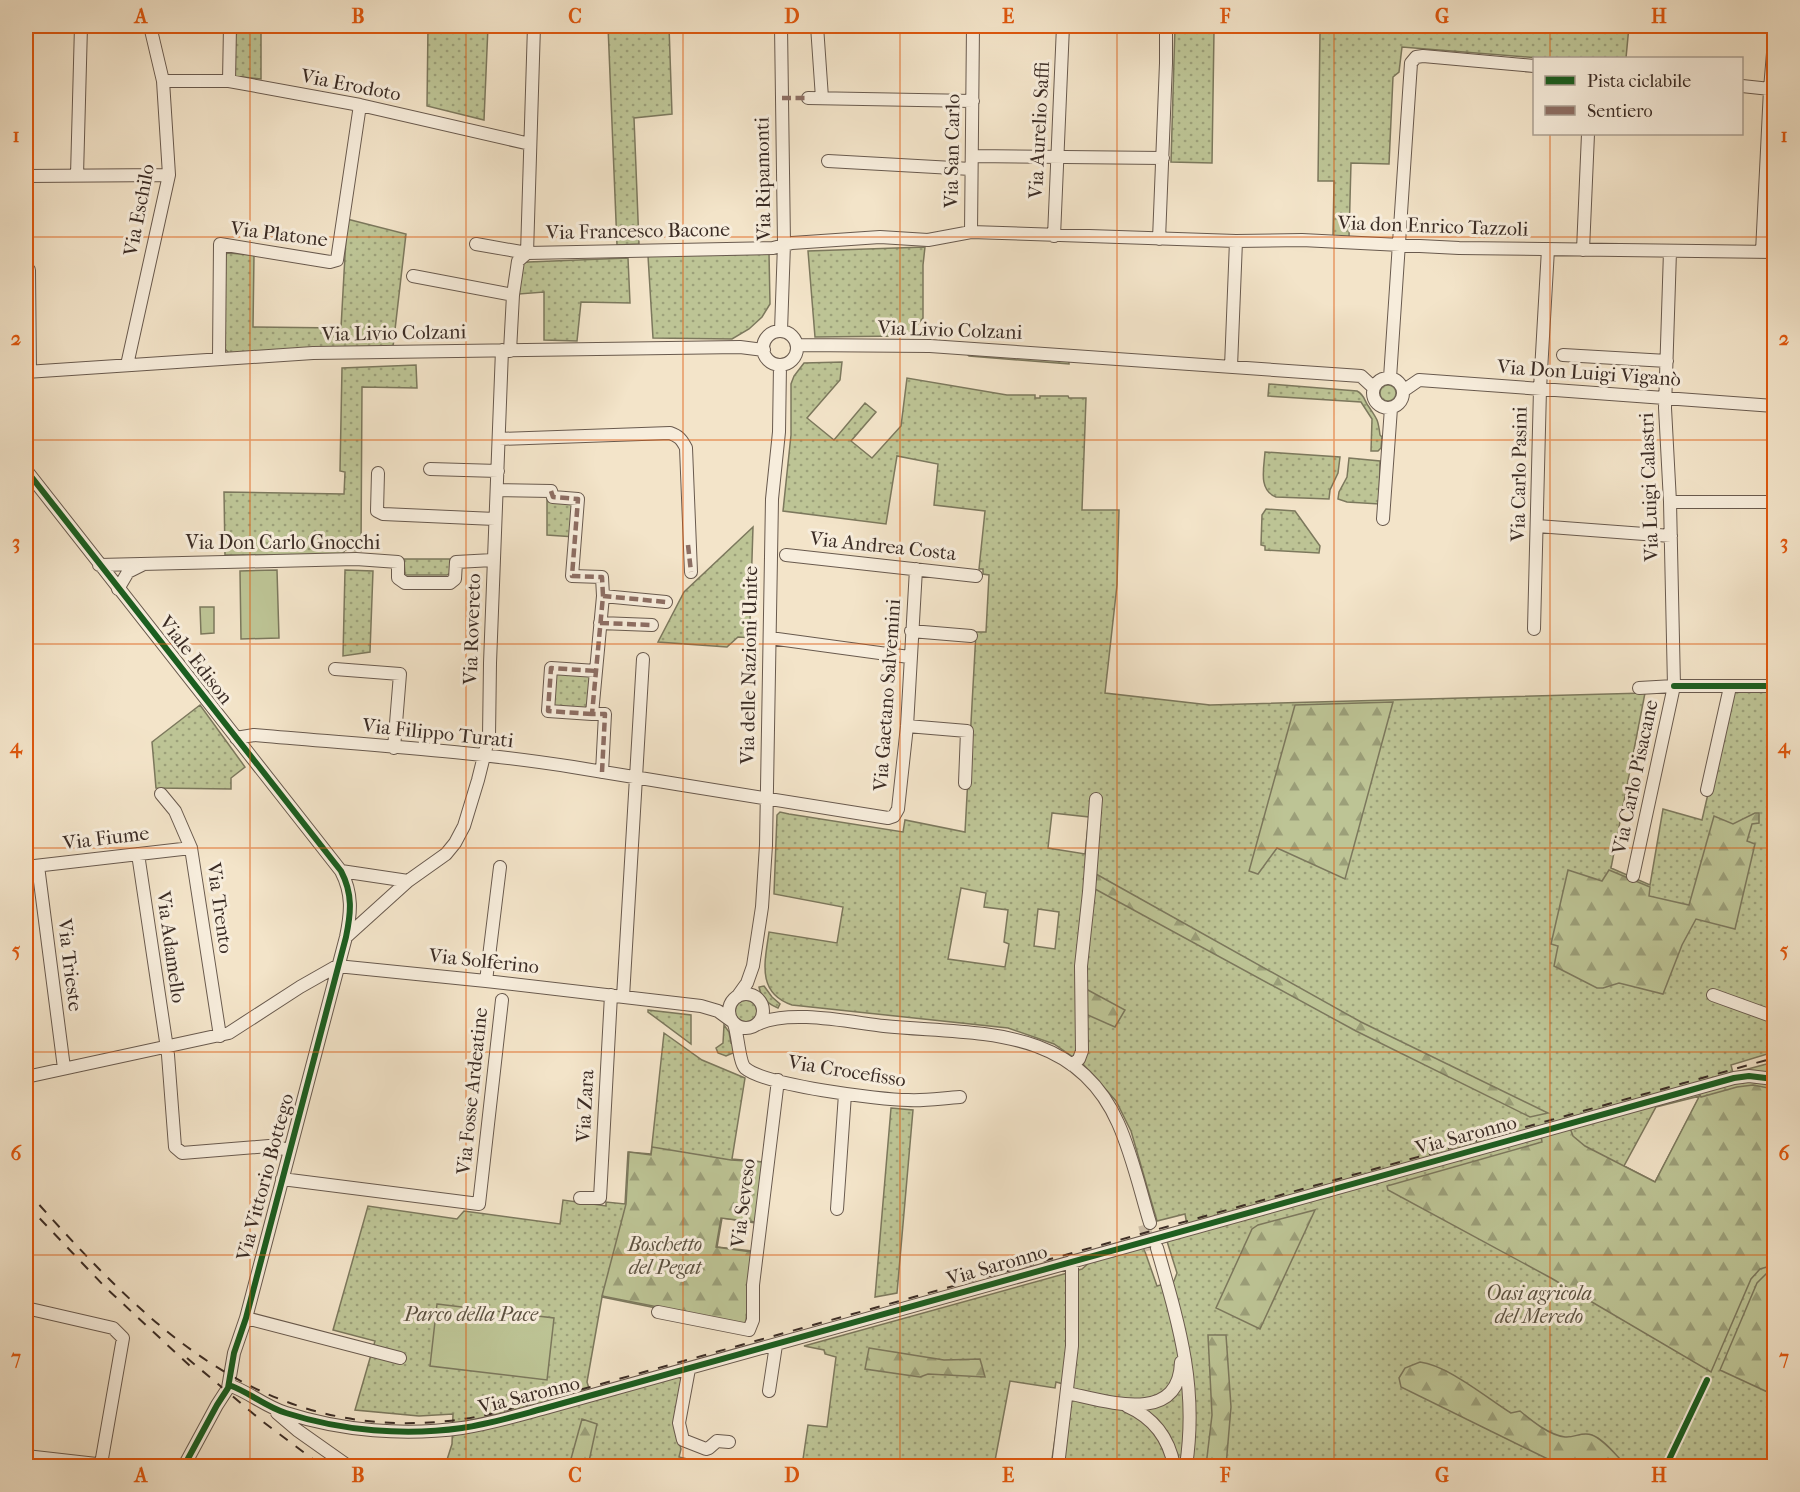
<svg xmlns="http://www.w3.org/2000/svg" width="1800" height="1492" viewBox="0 0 1800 1492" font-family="'IM FELL French Canon',serif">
<defs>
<pattern id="green-dots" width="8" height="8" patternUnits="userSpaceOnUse" patternTransform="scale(1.5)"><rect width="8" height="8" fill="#bdc495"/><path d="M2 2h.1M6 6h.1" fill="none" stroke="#9b9f79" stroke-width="1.8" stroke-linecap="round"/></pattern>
<pattern id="forest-firs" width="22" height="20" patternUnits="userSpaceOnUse" patternTransform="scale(1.5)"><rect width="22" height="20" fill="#bdc495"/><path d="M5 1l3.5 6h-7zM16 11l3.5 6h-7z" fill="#9b9f79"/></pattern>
</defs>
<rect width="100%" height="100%" fill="#f3e4c9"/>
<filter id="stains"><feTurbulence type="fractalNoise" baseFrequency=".00333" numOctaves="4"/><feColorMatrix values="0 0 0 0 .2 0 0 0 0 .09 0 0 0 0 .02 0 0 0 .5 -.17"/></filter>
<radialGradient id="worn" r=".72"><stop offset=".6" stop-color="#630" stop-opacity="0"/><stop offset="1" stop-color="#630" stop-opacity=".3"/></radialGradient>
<path fill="url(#green-dots)" stroke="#7c785d" stroke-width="1.5" fill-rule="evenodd" d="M235 26H261V79L233 76Z
M428 26H488L484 120 427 106Z
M608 26H669L672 114 634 118 639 244 617 245Z
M1175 26H1629L1626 58H1539L1402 47 1399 72 1393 77 1389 164 1351 163 1349 238 1333 237 1334 181H1318L1320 32 1214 31 1212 163 1171 162Z
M347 219 406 234 393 347 230 354 223 347 224 255 228 253 254 255 253 327 341 328Z
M925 247 923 265V318L911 332 903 336 815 337 808 251Z
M769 253 770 304 762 317 749 329 732 339 653 338 648 256Z
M628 258 630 303 581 302 577 341 544 340V292L519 294 522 263 528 262Z
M966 353 1069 360V364L969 356Z
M842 362 840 380 807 418 834 440 865 403 876 412 851 441 872 458 901 426 907 378 1007 395H1035V398H1040V396H1068L1069 398H1086L1082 510H1119L1117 585 1105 693 1210 705 1645 693 1611 868 1650 885 1663 809 1702 820 1732 689H1774V1052L1731 1065 1733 1073 1774 1062V1075L1751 1080 1774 1084V1466H1051L1063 1384 1056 1382 1055 1388 1010 1381 994 1466H802L808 1425 827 1427 836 1357 825 1354 824 1350 804 1346 1082 1269 1091 1261 1143 1246 1157 1286 1174 1281 1177 1273 1166 1238 1187 1225 1185 1214 1157 1221 1131 1131 1116 1101 1083 1064 1054 1044 1008 1028 792 1005C756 993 765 961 769 932L837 943 843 907 774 894 777 815 780 812 789 814 903 832 905 820 965 832 976 632H986L989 575 983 574V569H979L985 511 934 505 938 464 897 456 886 524 783 511 791 435V384L794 376 804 363ZM1052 813 1089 817 1085 854 1048 848ZM961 888 986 893 984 907 1008 910 1004 942 1009 944 1005 967 948 959ZM1038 909 1059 912 1055 949 1034 946ZM1700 1096 1655 1182 1624 1166 1656 1107Z
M416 365 417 388 362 387 361 551 345 550 342 555H225L224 492 344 494 345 472 340 471 342 368Z
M1269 384 1357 391C1365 395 1364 401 1369 407 1377 419 1378 419 1380 435L1382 437 1381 448 1378 451H1371L1372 419 1361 402 1268 396Z
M1380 393a8 8 0 1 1 16 0a8 8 0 1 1-16 0Z
M1265 452 1340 457 1338 473 1330 490 1329 499 1276 497C1258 490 1264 468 1265 452Z
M1349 458 1380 461 1379 504 1347 502 1338 499 1339 492 1347 477Z
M547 498 578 499 575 537 547 535Z
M1266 509 1295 511 1320 546 1319 553 1265 550V546L1261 545 1262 515Z
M753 527 750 621 757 622 755 638 738 637 727 647 658 642 684 592Z
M404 559H450V573L447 575H405Z
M345 570 373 571 370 652 343 656Z
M551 668 596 671 592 714 548 711Z
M200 705 245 767 231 778V789L156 788 152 742Z
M764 986 772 997 780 1004 778 1008C768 1004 761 998 759 987Z
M735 1011a11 11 0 1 1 22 0a11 11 0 1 1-22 0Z
M648 1010 691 1015V1044L648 1012Z
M724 1025 729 1032 731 1043 736 1042 733 1053 726 1056 718 1053 716 1048 723 1043Z
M664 1033 702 1060 745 1078 732 1159 764 1162 755 1223 722 1218 717 1247 752 1251 747 1320 745 1324 740 1325 602 1297 587 1382 592 1398 678 1377 682 1379 675 1424 681 1449 679 1457 716 1466 717 1464 729 1466H445L452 1444 453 1414 419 1416 355 1410 375 1341 333 1330 368 1206 457 1219 464 1211 560 1224 563 1200 606 1206V1202L625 1204 628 1152 651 1154Z
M891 1108 913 1110 897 1293 875 1297Z"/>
<path fill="url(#forest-firs)" stroke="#7c785d" stroke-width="1.5" d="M1393 702 1345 879 1277 848 1258 874 1249 871 1295 705Z
M1755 813H1759V823L1752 824 1747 841 1755 844 1735 929 1696 919 1682 945 1663 994 1619 983 1603 988H1597L1554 966 1558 946 1551 944 1568 870 1602 881 1609 870 1650 887 1649 896 1689 905 1714 816 1733 824Z
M1096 874 1361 1022 1548 1113 1530 1117 1356 1031 1095 889Z
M1086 989 1125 1010 1115 1027 1081 1012Z
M1753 1085 1774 1089V1265L1760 1269 1751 1279 1711 1372 1551 1278 1388 1190 1387 1186 1542 1142 1541 1136 1570 1128 1573 1136 1585 1146 1655 1182 1700 1095 1701 1097 1737 1087Z
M652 1147 731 1160 763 1162 755 1222 721 1218 716 1247 752 1252 746 1321 744 1324 602 1296 626 1204 629 1152 651 1155Z
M1315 1210 1260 1329 1216 1308 1252 1229 1258 1225Z
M1769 1271H1774V1395L1720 1370 1757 1283Z
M1208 1335H1226L1231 1407 1226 1466H1206L1212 1415Z
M869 1348 944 1360 980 1359 985 1377 928 1374 920 1377 865 1369Z
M1420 1362C1447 1365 1487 1398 1511 1413L1520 1411C1532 1421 1549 1435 1565 1437 1575 1438 1582 1431 1592 1435 1605 1440 1617 1457 1627 1466H1562L1401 1387 1399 1378 1405 1368Z
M582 1419 597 1424 588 1466H569Z"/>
<path fill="#bdc495" stroke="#7c785d" stroke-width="1.5" d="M277 570 279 638 241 639 240 571Z
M200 607H214V633L201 634Z
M437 1304 554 1318 547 1380 430 1366Z"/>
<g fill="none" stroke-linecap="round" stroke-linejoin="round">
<path stroke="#cebfa8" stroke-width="12" stroke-dasharray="12 6" stroke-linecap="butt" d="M1144 1225 1151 1250"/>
<g stroke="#695a4e" stroke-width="14">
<path id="minor" d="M781 26 784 244 781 331
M817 26 822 98
M163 81H229L360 105 530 144
M229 81 230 26
M1742 86 1770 89
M808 98 973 101
M972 156 1163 158
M828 161 971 169
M77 175 81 26
M26 176 169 175
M971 232 1236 241 1302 240 1459 248 1774 252
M1054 236 1063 26
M1159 239 1166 63V26
M476 244 527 253 773 248 792 243 880 237 928 240 971 232 973 26
M1583 250 1588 134
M1762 252 1770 89 1774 41
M29 270 30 371
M413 276 513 295
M763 348a17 17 0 1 1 34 0a17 17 0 1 1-34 0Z
M797 345 930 346 1361 376 1374 388
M510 351 513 295 518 261 527 253 534 26
M1563 355 1667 361
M219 358 220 244 330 262 337 260 360 105
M127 365 169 175 163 81 150 26
M1231 367 1236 241
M26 372 313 353 740 347 764 350
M1373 393a15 15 0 1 1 30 0a15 15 0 1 1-30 0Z
M1390 378 1411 63 1416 57 1423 56 1534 66
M1403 391 1419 380 1774 406
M499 439 670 433C679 436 682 440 686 448L691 572
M430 469 498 471
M26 470 341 871C353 894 351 913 346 937L246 1318 234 1353 228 1388 217 1405 184 1466
M378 473 377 511 383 514 495 519
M497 490 551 491 553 497 578 499 572 576 602 577 603 596
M1670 502H1774
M1383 519 1391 408
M1537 526 1671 536
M786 555 976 576
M99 565 356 559 398 562V578L405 583H450L455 579 456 562 493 560
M118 589 128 572 142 565
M600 623 652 625
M1534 629 1540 389 1548 249
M911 631 971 636
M770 638 909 657
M335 669 400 674 394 748
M1639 688 1674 686H1774
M592 714 548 711 551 668 596 671
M907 726 967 731 965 783
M236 738 254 735 266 736C368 745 472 751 573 767 678 784 783 802 888 818L894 816 898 809 907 726 916 569
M602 772 605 714H592L603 596 666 602
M1707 790 1730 687
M161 794 175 811 191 848 220 1036
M138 854 168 1055 175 1147 182 1153 269 1146 290 1150
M38 866 64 1068
M26 867 191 848
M341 871 408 881
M1633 876 1674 686 1670 502 1665 408 1670 251
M346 937 408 881 446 854 455 843 464 826 478 780 489 736 490 663 502 350
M486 981 500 867
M729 1011a17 17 0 1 1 34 0a17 17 0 1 1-34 0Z
M1713 995 1774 1017
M623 997 643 659
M737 997 747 983 753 966 762 907 766 845 772 499 779 432 780 365
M734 1024C738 1034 739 1062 745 1068 764 1085 880 1100 908 1100 925 1101 943 1098 960 1097
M758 1024C789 1009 849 1022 884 1026 973 1035 1074 1023 1118 1123 1132 1154 1140 1190 1150 1223
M1072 1065 1079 1059 1082 1051 1081 966 1089 892 1096 799
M26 1077 229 1033 300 987 337 966 486 981 701 1006 718 1011 733 1022
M282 1179 479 1204 502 1000
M580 1198H600L611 995
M837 1209 845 1094
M1157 1248C1179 1325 1198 1386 1186 1466
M26 1308 113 1328 123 1338 101 1464
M658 1312 749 1330 753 1320V1285L778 1080
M246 1318 400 1358
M689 1369 679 1423 683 1440 706 1449 709 1448 717 1441 729 1442
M229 1385C249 1392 266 1407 286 1413 342 1431 405 1436 462 1428 489 1424 516 1416 542 1409L1734 1078 1749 1076 1774 1079
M769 1391 776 1345
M1067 1393C1106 1401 1179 1426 1181 1362
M1127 1406C1154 1418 1169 1438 1174 1466
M277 1413 297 1430 348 1466
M26 1456 114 1466
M186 1462 199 1466
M1058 1466 1072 1346V1261"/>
</g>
<use href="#minor" stroke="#f7eddc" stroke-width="12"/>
<path stroke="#3b2c25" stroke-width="2" stroke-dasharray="10 10" stroke-linecap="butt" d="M26 1190C142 1320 256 1441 448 1421 478 1418 507 1410 536 1402L1774 1058
M26 1204 105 1287 190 1366
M187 1358 262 1421 322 1466"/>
<path stroke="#8d6e63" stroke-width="4.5" stroke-dasharray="9 4.5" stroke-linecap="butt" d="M782 98H808
M551 491 553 497 578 499 572 576 602 577 603 596
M688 545 691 572
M600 623 652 625
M592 714 548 711 551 668 596 671
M602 772 605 714H592L603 596 666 602"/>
<g stroke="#f7eddc" stroke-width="10">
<path id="cycleway" d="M26 470 341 871C353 894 351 913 346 937L246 1318 234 1353 228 1388 217 1405 184 1466
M1674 686H1774
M229 1385C249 1392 266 1407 286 1413 342 1431 405 1436 462 1428 489 1424 516 1416 542 1409L1734 1078 1749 1076 1774 1079
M1666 1466 1707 1380"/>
</g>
<use href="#cycleway" stroke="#1b5e20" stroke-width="6"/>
</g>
<path fill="none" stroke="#df570d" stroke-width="1.5" stroke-opacity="0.55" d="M250 26V1466M466 26V1466M683 26V1466M900 26V1466M1117 26V1466M1334 26V1466M1550 26V58M1550 134V1466M26 237H1774M26 440H1774M26 644H1774M26 848H1774M26 1052H1774M26 1255H1774"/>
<g text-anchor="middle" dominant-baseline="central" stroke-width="6" stroke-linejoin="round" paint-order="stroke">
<g font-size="20" fill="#3b2c25" stroke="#f7eddc">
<text transform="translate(351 85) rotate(11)">Via Erodoto</text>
<text transform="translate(1039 130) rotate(-87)">Via Aurelio Saffi</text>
<text transform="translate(952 151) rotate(-89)">Via San Carlo</text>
<text transform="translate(763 179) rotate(-91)">Via Ripamonti</text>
<text transform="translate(139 210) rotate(-79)">Via Eschilo</text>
<text transform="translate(1433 226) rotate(2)">Via don Enrico Tazzoli</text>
<text transform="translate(638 231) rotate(-1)">Via Francesco Bacone</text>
<text transform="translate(279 234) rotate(7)">Via Platone</text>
<text transform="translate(950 330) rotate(2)">Via Livio Colzani</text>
<text transform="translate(394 333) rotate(-1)">Via Livio Colzani</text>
<text transform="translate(1589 373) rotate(4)">Via Don Luigi Viganò</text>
<text transform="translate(1519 474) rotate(-89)">Via Carlo Pasini</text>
<text transform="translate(1649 487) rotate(-92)">Via Luigi Calastri</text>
<text x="283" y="542">Via Don Carlo Gnocchi</text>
<text transform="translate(883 546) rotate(6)">Via Andrea Costa</text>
<text transform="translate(472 629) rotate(-88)">Via Rovereto</text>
<text transform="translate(196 660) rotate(52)">Viale Edison</text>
<text transform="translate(749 665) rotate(-89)">Via delle Nazioni Unite</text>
<text transform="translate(887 695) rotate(-86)">Via Gaetano Salvemini</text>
<text transform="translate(438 733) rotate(6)">Via Filippo Turati</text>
<text transform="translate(1635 777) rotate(-78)">Via Carlo Pisacane</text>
<text transform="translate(106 838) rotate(-7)">Via Fiume</text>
<text transform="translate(220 908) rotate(82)">Via Trento</text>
<text transform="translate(171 947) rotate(82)">Via Adamello</text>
<text transform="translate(484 961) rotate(6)">Via Solferino</text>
<text transform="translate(70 965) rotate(83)">Via Trieste</text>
<text transform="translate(847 1071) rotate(9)">Via Crocefisso</text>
<text transform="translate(472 1091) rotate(-84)">Via Fosse Ardeatine</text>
<text transform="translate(585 1106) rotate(-87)">Via Zara</text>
<text transform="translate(1466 1135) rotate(-15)">Via Saronno</text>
<text transform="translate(265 1177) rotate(-75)">Via Vittorio Bottego</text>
<text transform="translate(743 1203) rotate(-83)">Via Seveso</text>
<text transform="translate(997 1265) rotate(-16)">Via Saronno</text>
<text transform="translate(529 1395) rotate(-14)">Via Saronno</text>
</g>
<g font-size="20" font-style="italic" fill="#5c5241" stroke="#f7eddc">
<text x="665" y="1244">Boschetto<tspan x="665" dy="23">del Pegat</tspan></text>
<text x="1539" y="1293">Oasi agricola<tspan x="1539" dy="23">del Meredo</tspan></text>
<text x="471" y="1314">Parco della Pace</text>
</g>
</g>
<rect width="1800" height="1492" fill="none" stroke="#f3e4c9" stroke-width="66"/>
<rect x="1533" y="57" width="210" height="78" fill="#f7eddc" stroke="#aca093" stroke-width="1.5"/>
<rect x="1545" y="76" width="30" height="9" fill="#1b5e20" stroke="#aca093" stroke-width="1.5"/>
<text x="1587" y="87" font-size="18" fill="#3b2c25">Pista ciclabile</text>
<rect x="1545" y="106" width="30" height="9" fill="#8d6e63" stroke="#aca093" stroke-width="1.5"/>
<text x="1587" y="117" font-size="18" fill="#3b2c25">Sentiero</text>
<rect x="33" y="33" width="1734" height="1426" fill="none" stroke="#df570d" stroke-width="2"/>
<g font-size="20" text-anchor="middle" font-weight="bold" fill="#df570d">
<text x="141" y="23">A</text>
<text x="358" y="23">B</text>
<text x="575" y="23">C</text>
<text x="792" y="23">D</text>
<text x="1008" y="23">E</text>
<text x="1225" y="23">F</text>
<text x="1442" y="23">G</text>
<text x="1659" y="23">H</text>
<text x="16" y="142">1</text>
<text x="1784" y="142">1</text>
<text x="16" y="345">2</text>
<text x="1784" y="345">2</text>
<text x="16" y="549">3</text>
<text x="1784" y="549">3</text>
<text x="16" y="753">4</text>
<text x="1784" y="753">4</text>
<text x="16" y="957">5</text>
<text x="1784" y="957">5</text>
<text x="16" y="1160">6</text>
<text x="1784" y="1160">6</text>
<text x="16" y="1364">7</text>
<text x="1784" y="1364">7</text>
<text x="141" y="1482">A</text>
<text x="358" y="1482">B</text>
<text x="575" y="1482">C</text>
<text x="792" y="1482">D</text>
<text x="1008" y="1482">E</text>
<text x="1225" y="1482">F</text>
<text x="1442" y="1482">G</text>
<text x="1659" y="1482">H</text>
</g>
<rect width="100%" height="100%" filter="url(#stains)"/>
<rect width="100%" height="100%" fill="url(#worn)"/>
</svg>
